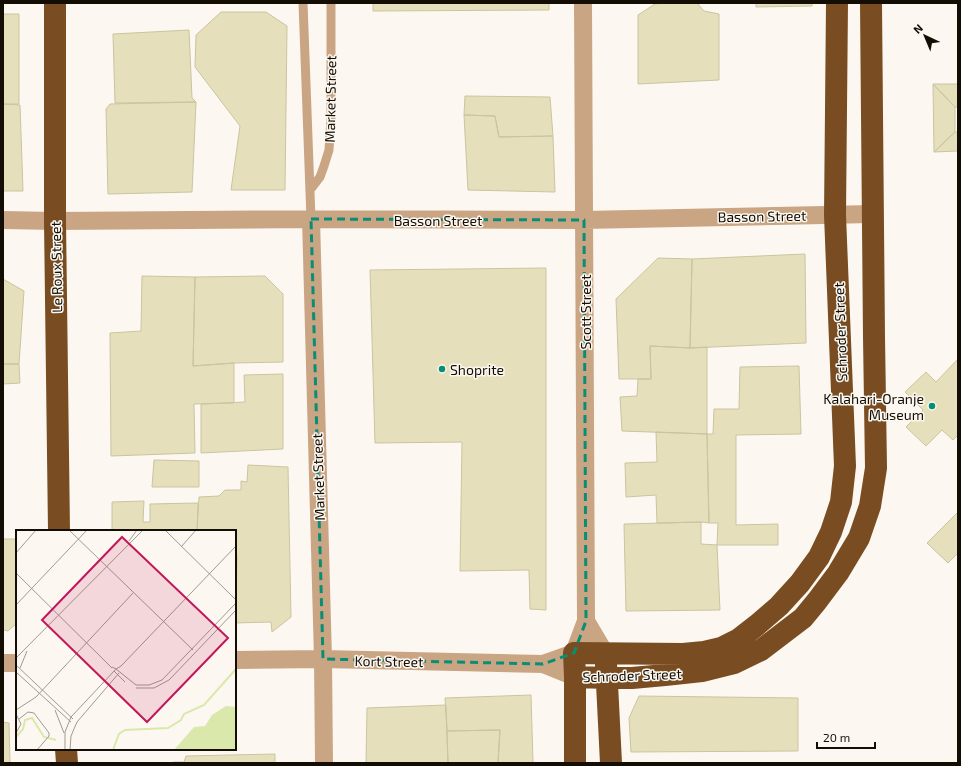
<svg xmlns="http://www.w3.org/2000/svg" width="961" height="766" viewBox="0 0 961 766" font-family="'Exo 2',sans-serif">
<rect width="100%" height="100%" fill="#fcf8f1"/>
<path fill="#e5e0bb" stroke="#cac4a0" d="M373 3H549V10L373 11Z
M662 3H697L704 11 719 14V80L638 84V15L655 4Z
M756 3H812V6L756 7Z
M221 12H266L287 26 285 190H231L240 126 195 67 196 35Z
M3 14H19V104H3Z
M189 30 192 98 196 102 115 103 113 34Z
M933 84 955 107V132L934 152Z
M933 84H958V107H955Z
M465 96 550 97 553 136 499 137 495 116 464 115Z
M196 102 192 192 108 194 106 109 110 104Z
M3 104 20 105 23 191H3Z
M464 115 495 116 499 137 553 136 555 192 468 190Z
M955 132H958V151L934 152Z
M805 254 806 343 690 348 692 259Z
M658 258 692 259 690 348 650 346 651 379H619L616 299Z
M546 268V610L530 609 529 570 460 571 462 442 375 443 370 270Z
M142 276 195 277 193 366 234 363V403L194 404 195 453 111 456 110 333 141 331Z
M265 276 283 294V362L234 363 193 366 195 277Z
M3 279 24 291 19 364H3Z
M650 346 690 348 707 347V434L622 431 620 397 637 396 638 379H651Z
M958 359V435L953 440 942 430 926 446 906 427 923 410 905 392 926 372 936 382Z
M3 364H19L20 383 3 384V453Z
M799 366 801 434 736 435V525L778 524V545H717L718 523H709L707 434H713L714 409H739L740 367Z
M283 374V449L201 453V404L245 402 244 375Z
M656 432 707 434 709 523 701 522 657 523 656 495 626 497 625 463 657 462Z
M154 460 199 461V487H152Z
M248 465 288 467 291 617 272 632 271 622 235 623 237 556H235V531H197L199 497 219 496 225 490H241V481L247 482Z
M144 501 143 522H150V504L198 503 197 531H112V502Z
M958 512V553L948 563 927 543Z
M701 522V544L717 545 720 610 626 611 624 524Z
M3 539H17V623L8 631 3 630Z
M531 695 533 763H498L500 730 447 731 445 698Z
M639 696 798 698V751L631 752 629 718Z
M446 705 448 763H366L367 708Z
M3 722 9 723 10 763H3Z
M500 730 498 763H448L447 731Z
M275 754V763H173V762H184L186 756Z"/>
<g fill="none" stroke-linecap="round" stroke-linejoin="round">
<path stroke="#caa584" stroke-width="9" d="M303 3 311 219
M310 190 320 177 324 166 329 150 331 119V3"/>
<path stroke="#caa584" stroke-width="18" d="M311 219 323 659 324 763
M3 220 55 221 311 219 584 220 873 214
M586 621 605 653
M235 660 323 659 543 664 575 677
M3 663H17
M543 664 574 653 586 621 583 3"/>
<path stroke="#794d21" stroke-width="22" d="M55 3V221L59 531
M606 664 611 763
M575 677 607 678H632L665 675 702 671 734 663 761 650 803 618 817 601 838 573 859 538 870 506 876 468 874 337 871 3
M66 749 67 763
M575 763V677L574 653 683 654 704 652 721 648 739 639 757 625 779 606 800 583 819 557 831 532 841 502 845 466 835 215 837 3"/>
</g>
<path fill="none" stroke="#098e75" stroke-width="3" stroke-dasharray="8 5" stroke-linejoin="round" d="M311 219 584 220 586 621 574 653 543 664 323 659Z"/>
<g fill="#098e75" stroke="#fcf8f1" stroke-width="1.5">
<circle cx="442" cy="369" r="4"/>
<circle cx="932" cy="406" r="4"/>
</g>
<g text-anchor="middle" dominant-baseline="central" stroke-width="3" stroke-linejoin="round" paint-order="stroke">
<g font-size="14" fill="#130d03" stroke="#fcf8f1">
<text transform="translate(330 99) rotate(-89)">Market Street</text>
<text transform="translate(762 216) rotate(-1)">Basson Street</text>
<text x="438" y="220">Basson Street</text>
<text transform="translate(56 267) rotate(-91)">Le Roux Street</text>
<text transform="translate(585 312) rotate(-90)">Scott Street</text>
<text transform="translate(840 332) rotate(-92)">Schroder Street</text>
<text transform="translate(318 477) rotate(-92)">Market Street</text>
<text transform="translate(389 661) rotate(1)">Kort Street</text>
<text transform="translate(632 675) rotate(-2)">Schroder Street</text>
</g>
<g font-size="14" fill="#130d03" stroke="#fcf8f1" text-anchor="start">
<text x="450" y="369">Shoprite</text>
<text x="924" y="398" text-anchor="end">Kalahari-Oranje<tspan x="924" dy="16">Museum</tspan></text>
</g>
</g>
<g transform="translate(16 530)">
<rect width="220" height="220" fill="#fcf8f1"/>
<path d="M210 176 220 177V220H158L178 197 189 196 196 185Z" fill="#dae8ac"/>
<path fill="none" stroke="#dae8ac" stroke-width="2" d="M0 207 7 199 9 190 16 188 28 207 40 210M97 220 103 204 109 200 152 198 165 190 168 184 188 175 220 139"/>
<path fill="none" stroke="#9f9a92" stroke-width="1" d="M53 0 177 120M149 0 220 70M113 11 121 0M165 17 180 0M0 23 20 0M0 43 96 138M0 75 71 0M0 128 127 0M0 135 57 189M96 137 100 139 105 136 220 16M4 138 11 121M98 141 109 152M0 142 55 192M120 158H138L153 150 220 80M0 180 20 167 117 63M39 180 48 203M0 184 5 194 0 203M3 189 12 182 18 183 33 203V206L21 220M49 220V202L55 187 100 139 120 155H133L146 150 220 73M54 220 55 206 61 192 103 143"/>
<path fill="#c2185b" fill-opacity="0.15" stroke="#c2185b" stroke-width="2" d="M106 7 212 108 131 192 26 90Z"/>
<rect width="220" height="220" fill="none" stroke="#130d03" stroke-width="2"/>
</g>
<rect width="961" height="766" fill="none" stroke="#130d03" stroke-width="8"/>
<g transform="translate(925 36) rotate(316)" stroke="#fcf8f1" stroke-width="3" paint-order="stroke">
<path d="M0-3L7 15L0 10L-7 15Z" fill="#130d03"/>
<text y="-6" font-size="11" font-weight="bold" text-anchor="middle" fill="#130d03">N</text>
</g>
<path d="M817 742v6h58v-6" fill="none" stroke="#130d03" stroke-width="2"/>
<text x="823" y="742" font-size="12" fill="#130d03" stroke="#fcf8f1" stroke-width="3" paint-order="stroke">20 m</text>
</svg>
